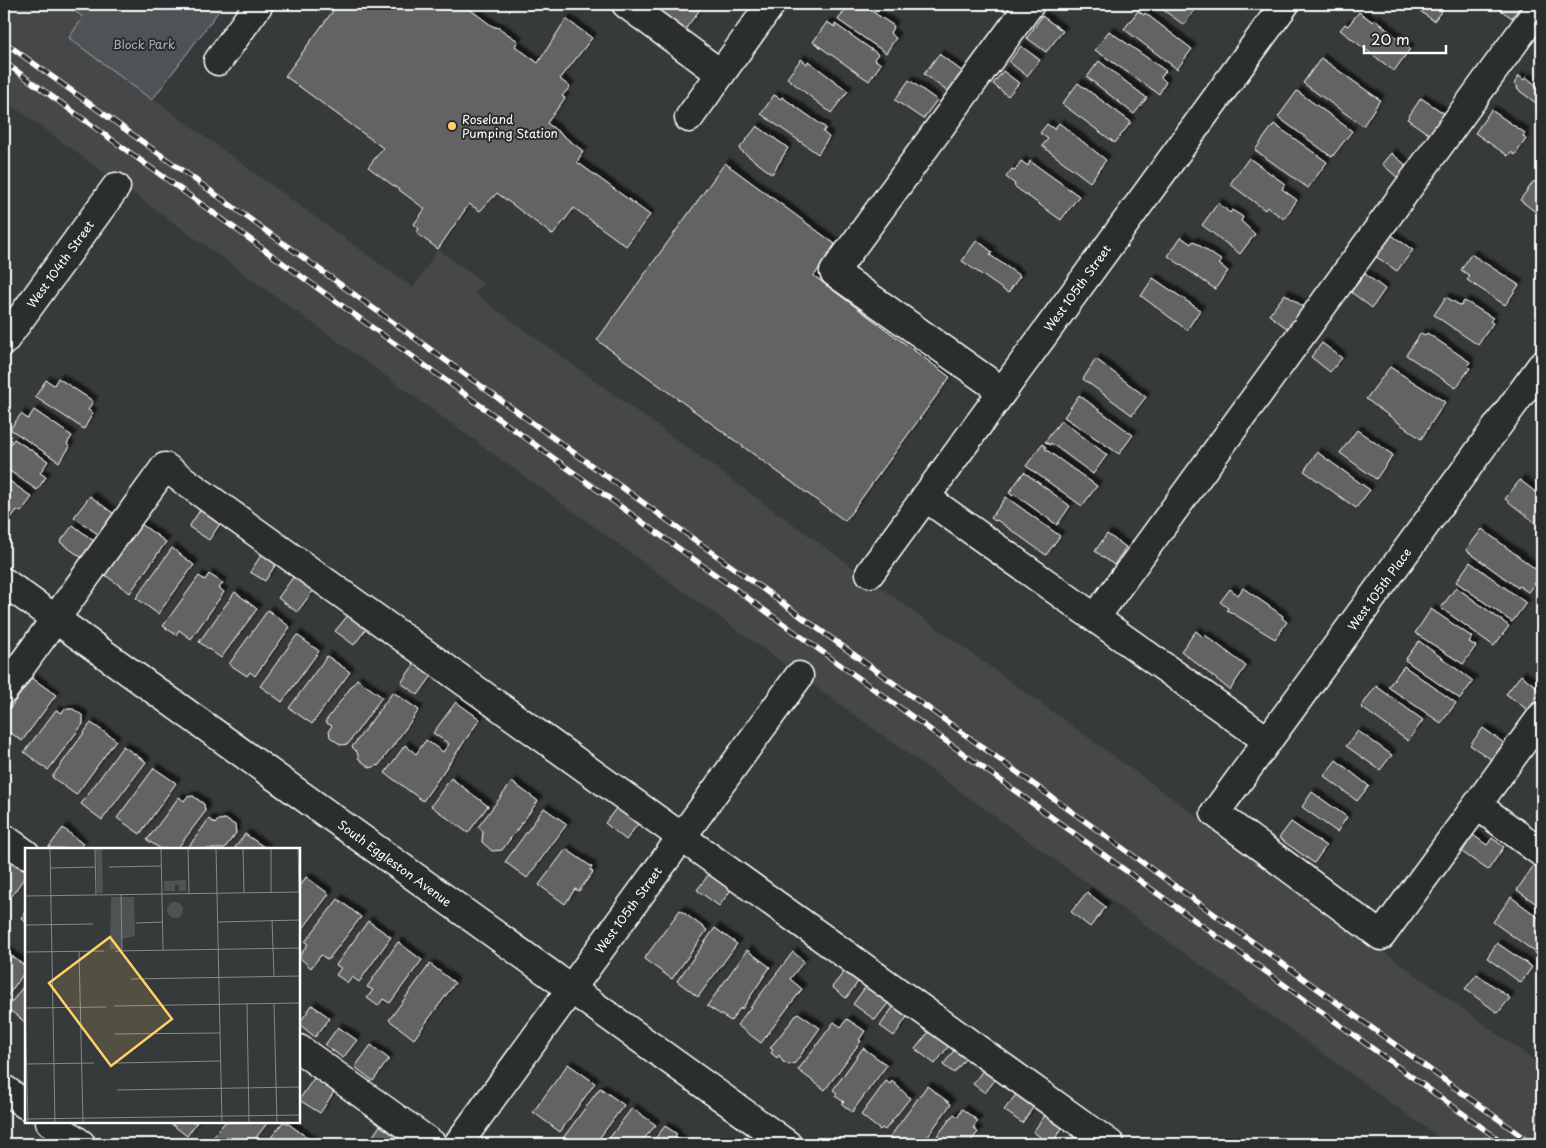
<svg xmlns="http://www.w3.org/2000/svg" width="1546" height="1148" viewBox="0 0 1546 1148" font-family="'Playpen Sans',sans-serif">
<defs>
<filter id="shadow"><feDropShadow dx="4.5" dy="-4.5" stdDeviation="1" flood-color="#0009"/></filter>
</defs>
<rect width="100%" height="100%" fill="#373a3b"/>
<filter id="ink" filterUnits="userSpaceOnUse"><feTurbulence type="fractalNoise" baseFrequency=".02" numOctaves="2"/><feDisplacementMap in="SourceGraphic" scale="10" xChannelSelector="R" yChannelSelector="G"/><feConvolveMatrix kernelMatrix="1 2 1 2 8 2 1 2 1" color-interpolation-filters="sRGB"/></filter>
<g filter="url(#ink)">
<path fill="#444748" d="M4 4H65L84 17 69 38 413 288 438 249 483 283 475 294 1542 1066V1144H1448L4 100Z"/>
<path fill="#505354" stroke="#a8a9aa" d="M65 4H224L152 100 69 38 83 17Z"/>
<path fill="#636465" stroke="#fff" filter="url(#shadow)" d="M338 4H463L492 26 499 28 518 41 515 46 538 63 566 19 592 38 560 79 570 87 562 96 565 98 547 123 583 151 577 162 650 215 626 246 574 208 553 235 497 193 480 211 469 204 438 249 416 233 419 229 414 224 425 209 368 167 383 148 285 76Z
M648 4H695L701 8 684 31Z
M849 4H861L894 26 890 33 896 38 886 53 838 20Z
M1155 4H1199L1184 25Z
M1410 4H1447L1434 21Z
M1492 4H1522L1512 18Z
M1138 11 1144 15 1145 13 1192 49 1177 69 1124 29Z
M1359 12 1373 22 1375 19 1410 49 1394 71 1340 30 1345 24 1348 26Z
M1042 16 1063 31 1046 52 1027 38Z
M827 22 835 27V24L878 54 874 59 881 64 869 81 813 42Z
M1109 31 1166 71 1161 77 1166 82 1159 94 1095 50Z
M1021 46 1040 60 1027 76 1009 62Z
M939 54 963 72 948 92 924 74Z
M1321 58 1380 100 1363 126 1303 83Z
M801 59 807 64 808 61 848 91 831 113 787 78Z
M1099 61 1147 98 1134 114 1087 77Z
M1003 71 1019 83 1008 96 993 84Z
M1519 76 1524 80 1526 77 1542 90 1540 106 1517 89 1518 87 1514 84Z
M909 80 937 100 923 119 895 100Z
M1078 83 1131 122 1115 143 1062 104Z
M1297 91 1352 131 1332 157 1278 117Z
M774 95 781 99 782 97 826 128 823 132 829 137 818 154 761 114Z
M1421 98 1445 114 1430 135 1407 119Z
M1491 110 1525 133 1523 136 1526 139 1515 155 1511 152 1508 156 1475 133Z
M1059 123 1106 160 1090 182 1042 146 1048 139 1040 133 1047 124 1054 129Z
M1274 124 1327 162 1308 188 1255 150Z
M757 126 788 148 772 174 739 149Z
M1391 153 1406 165 1404 167 1407 169 1398 178 1382 164Z
M1249 158 1285 184 1282 189 1297 200 1284 219 1267 207 1265 210 1230 184Z
M1021 161 1028 166 1030 161 1079 196 1061 220 1014 186 1015 184 1006 177 1012 169 1015 170Z
M725 163 835 244 814 276 950 377 845 521 597 340Z
M1534 181 1542 188V217L1520 200Z
M1218 203 1230 213 1232 210 1243 217 1241 221 1255 234 1240 254 1202 225Z
M1390 234 1413 250 1397 271 1375 256Z
M1181 237 1191 244 1193 241 1222 261 1219 264 1228 271 1215 289 1168 256Z
M977 240 992 252 990 255 1020 276 1008 293 962 261Z
M1471 254 1519 285 1505 305 1467 280 1470 276 1461 270Z
M1365 274 1385 289 1372 308 1351 292Z
M1153 278 1200 310 1187 330 1141 296Z
M1285 294 1308 310 1292 332 1269 315Z
M1446 297 1461 306 1464 301 1470 304 1493 318 1490 321 1493 323 1478 345 1434 315Z
M1421 333 1425 335 1427 333 1470 362 1467 366 1470 368 1456 388 1406 355Z
M1322 343 1342 358 1330 372 1311 357Z
M1096 359 1146 397 1132 415 1083 379Z
M1390 367 1445 402 1421 439 1366 399Z
M58 378 93 401 88 410 93 413 84 429 35 397 46 380 54 385Z
M1079 395 1133 435 1119 454 1064 417Z
M34 410 72 436 67 444 70 447 59 462 10 429 21 414 28 419Z
M1061 420 1107 455 1093 474 1051 443 1050 445 1045 442Z
M1357 430 1393 455 1376 479 1340 453Z
M14 439 48 461 40 473 46 477 37 490 4 467V444L8 447Z
M1042 444 1046 447 1045 449 1097 486 1082 506 1026 466Z
M1317 452 1370 490 1356 508 1304 471Z
M1024 472 1070 506 1057 525 1014 494 1013 496 1009 493Z
M4 477 32 497 21 512 17 510 8 522 4 520Z
M1520 480 1542 497V528L1505 499Z
M90 496 114 514 99 535 74 517Z
M1006 497 1060 536 1046 555 997 520 995 521 991 518Z
M202 507 222 521 209 540 189 527Z
M141 524 166 542 130 593 105 575Z
M73 525 95 542 82 558 60 542Z
M1482 529 1542 574 1528 592 1519 586 1518 588 1466 550Z
M1107 534 1126 547 1114 565 1095 551Z
M172 548 194 565 158 614 136 598Z
M264 551 278 561 265 581 250 572Z
M1470 562 1526 603 1512 622 1456 582Z
M209 574 223 583 219 588 224 592 191 639 179 630 176 635 163 626 199 576 205 580Z
M294 576 313 591 297 612 278 598Z
M1456 587 1509 626 1494 646 1441 608Z
M1243 588 1283 616 1282 618 1287 622 1275 639 1227 610 1228 608 1220 602 1230 589 1238 595Z
M235 592 257 609 221 658 199 642Z
M1431 609 1472 637 1469 642 1476 646 1463 664 1415 633Z
M268 610 290 627 255 676 250 672 247 676 229 664Z
M349 614 367 628 354 645 335 631Z
M1196 631 1203 637 1205 635 1246 666 1230 690 1181 651Z
M297 635 319 651 282 702 260 686Z
M1419 641 1473 681 1460 699 1405 660Z
M327 656 350 672 312 724 289 708Z
M417 660 434 673 418 695 401 683Z
M1404 666 1456 703 1441 723 1388 687Z
M1521 675 1542 691 1528 710 1506 694Z
M32 678 56 695 22 741 4 728V716Z
M357 679 382 697 348 744 341 745 330 737 329 730 332 726 325 722Z
M1376 686 1423 720 1408 741 1361 707Z
M393 692 419 710 379 765 370 768 359 759 357 752 352 747Z
M456 702 480 719 423 801 385 773 405 745 416 754 426 740 443 752 449 744 433 733Z
M64 709H73L83 716V724L48 770 24 752 56 710 62 713Z
M91 723 116 740 76 795 52 777Z
M1483 728 1504 743 1492 760 1470 745Z
M1358 731 1392 755 1380 770 1346 746Z
M123 746 146 762 102 820 81 804Z
M1336 760 1369 786 1357 801 1324 776Z
M154 768 176 783 140 834 117 818Z
M451 778 488 806 468 833 431 806Z
M512 782 538 801 502 850 492 851 482 842 483 831 478 827Z
M1312 792 1347 817 1337 832 1302 807Z
M193 796 204 804 205 812 177 849H161L147 840 179 797 184 801 187 797Z
M620 803 641 820 626 840 605 823Z
M544 808 567 824 527 878 505 862Z
M209 819 215 824 218 820 225 819 235 825 236 833 224 849H187Z
M1291 822 1326 846 1314 863 1279 838Z
M63 828 83 844 79 849 48 848Z
M245 834 267 849H234Z
M1473 835 1487 845 1492 838 1504 847 1488 870 1462 852Z
M566 849 592 867 590 870 593 872 579 891 575 889 565 904 539 885Z
M8 858 26 871V875L11 897 4 892V864Z
M1534 865 1542 870V908L1517 890Z
M712 870 734 886 719 906 697 890Z
M306 877 329 894 299 934V888Z
M1087 892 1106 907 1090 927 1071 912Z
M1511 897 1542 920V957L1493 922Z
M338 899 361 917 328 960 321 955 311 968 299 957 308 944 305 942Z
M26 910V922L21 918Z
M680 910 707 930 672 979 644 959Z
M368 921 391 937 359 982 352 977 348 983 336 975 341 968 336 965Z
M715 928 737 944 698 997 677 981Z
M398 942 422 960 390 1003 383 999 378 1006 367 998 373 990 367 987Z
M1497 943 1532 967 1521 983 1487 958Z
M4 950 26 967V970L4 1001Z
M747 950 770 967 742 1009 741 1007 731 1021 707 1006Z
M793 952 804 961 790 979 802 989 761 1043 737 1025Z
M430 964 455 983 414 1039 389 1020Z
M847 968 861 978 846 998 832 987Z
M1477 974 1510 998 1498 1013 1465 989Z
M26 983V1023L7 1008Z
M867 985 889 1002 875 1020 853 1004Z
M895 1004 909 1014 894 1036 880 1026Z
M312 1005 330 1018 315 1037 299 1024Z
M798 1013 820 1028 795 1063 790 1065 783 1062 779 1055 777 1058 771 1053 773 1050 770 1048Z
M847 1019 865 1031 859 1040 861 1041 825 1090 798 1070 834 1022 841 1027Z
M338 1027 357 1040 343 1058 325 1045Z
M932 1028 951 1043 935 1064 915 1049Z
M371 1045 389 1059 373 1081 355 1067Z
M958 1045 969 1054 954 1073 943 1065Z
M863 1048 887 1065 852 1112 842 1104 844 1102 835 1096 837 1093 833 1090Z
M568 1064 595 1083 560 1132 533 1112Z
M986 1066 999 1075 985 1093 973 1084Z
M314 1078 334 1092 320 1113 299 1100Z
M886 1081 890 1084 892 1081 910 1098 885 1130 882 1128 880 1130 861 1115Z
M927 1086 951 1104 922 1144H901L890 1137Z
M600 1088 624 1105 595 1144H564L560 1142Z
M1018 1092 1035 1105 1022 1123 1004 1110Z
M632 1108 656 1125 643 1140 645 1144H605Z
M962 1109 978 1121 973 1128 978 1132 969 1144H931L954 1114 958 1117Z
M1049 1110 1066 1123 1051 1144 1033 1132Z
M383 1121 406 1137 400 1144H377L371 1139Z
M169 1122H197L187 1136Z
M225 1122H268L251 1144H208Z
M283 1122H286L316 1144H266Z
M665 1126 677 1134 675 1136 686 1144H651Z
M1082 1135 1095 1144H1075Z"/>
<g fill="none" stroke-linecap="round" stroke-linejoin="round">
<g stroke="#fff" stroke-width="31">
<path id="minor" d="M626 4 721 74
M218 61 259 4
M689 118 771 4
M4 341 116 187
M1542 365 1215 813 1381 936 1542 716
M1002 391 834 272 1030 4
M925 497 1268 741
M870 573 1285 4
M4 582 787 1144
M1095 618 1542 4
M4 690 165 467 1110 1144
M1477 805 1542 853
M4 838 26 854
M299 1049 432 1144
M4 1089 26 1105
M50 1122 81 1144
M458 1144 799 676"/>
</g>
<use href="#minor" stroke="#2a2d2e" stroke-width="28"/>
<g stroke="#fff" stroke-width="5.5">
<path id="rail" d="M4 42 1533 1144
M4 62 1505 1144"/>
</g>
<use href="#rail" stroke="#2a2d2e" stroke-width="4" stroke-dasharray="11" stroke-linecap="butt"/>
</g>
</g>
<circle fill="#ffd166" stroke="#2a2d2e" stroke-width="2" cx="452" cy="126" r="5"/>
<g text-anchor="middle" dominant-baseline="central" stroke-width="4" stroke-linejoin="round" paint-order="stroke">
<g font-size="12" fill="#b0b2b2" stroke="#2a2d2e">
<text x="144" y="44">Block Park</text>
</g>
<g font-size="12" fill="#fff" stroke="#2a2d2e" text-anchor="start">
<text x="462" y="119">Roseland<tspan x="462" dy="14">Pumping Station</tspan></text>
</g>
<g font-size="12" fill="#fff" stroke="#2a2d2e">
<text transform="translate(60 264) rotate(-54)">West 104th Street</text>
<text transform="translate(1077 288) rotate(-54)">West 105th Street</text>
<text transform="translate(1379 589) rotate(-54)">West 105th Place</text>
<text transform="translate(395 863) rotate(36)">South Eggleston Avenue</text>
<text transform="translate(628 910) rotate(-54)">West 105th Street</text>
</g>
</g>
<g transform="translate(25 848)">
<rect width="275" height="275" fill="#373a3b"/>
<path d="M71 0H77L78 45H72ZM161 32V43H154V37H150V43H139V33ZM86 49H109L110 88 96 91V101H85ZM142 62a8 8 0 1 1 16 0a8 8 0 1 1-16 0Z" fill="#505354"/>
<path fill="none" stroke="#878989" stroke-width="1" d="M25 0 30 275M70 0 71 47M136 0 138 102M163 0 164 46M191 0 197 275M218 0 219 45M246 0V44M273 0 274 44M84 19 136 18M25 20 70 19M96 47 97 103M0 48 275 44M247 72 249 128M193 74 275 72M111 75 138 74M0 77 68 76M54 103 58 275M90 103 275 100M0 104 79 103M106 131 275 128M0 155 3 275M222 156 224 275M249 156 252 275M89 158 275 155M0 160 81 159M90 186 195 185M91 215 196 213M0 216 69 215M92 242 275 239M0 271 275 267"/>
<path fill="#ffd166" fill-opacity="0.15" stroke="#ffd166" stroke-width="2.5" d="M85 89 147 171 86 218 24 135Z"/>
<rect width="275" height="275" fill="none" stroke="#fff" stroke-width="2.5"/>
</g>
<rect width="1546" height="1148" fill="none" stroke="#2a2d2e" stroke-width="20"/>
<rect x="10" y="10" width="1526" height="1128" fill="none" stroke="#fff" stroke-width="2" filter="url(#ink)"/>
<path d="M1364 45v8h82v-8" fill="none" stroke="#ffffff" stroke-width="2.5"/>
<text x="1371" y="45" font-size="15" fill="#ffffff" stroke="#2a2d2e" stroke-width="4" paint-order="stroke">20 m</text>
</svg>
